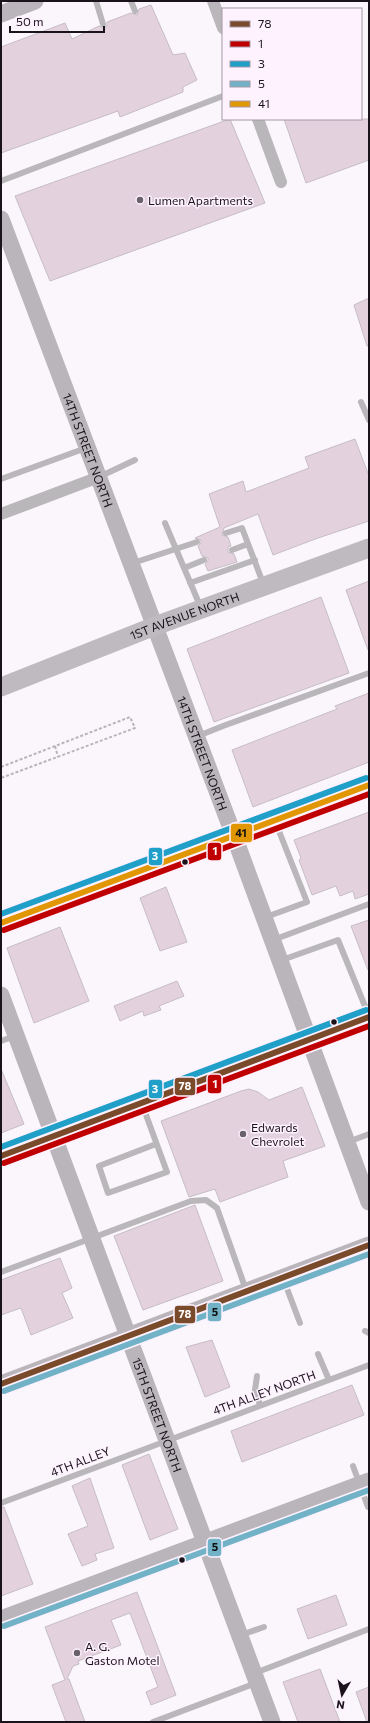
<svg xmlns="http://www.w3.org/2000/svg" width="370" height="1723" viewBox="0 0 370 1723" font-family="Commissioner,sans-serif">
<rect width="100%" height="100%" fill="#fbf5fc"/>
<path fill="#e3d1de" stroke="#c6bec4" d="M151 5 173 55 185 53 197 80 183 87V92L120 117 118 111 1 153V47L65 23 72 39 99 26 105 28 107 25V22L131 13 137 15 139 9Z
M230 119 265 203 50 281 15 196Z
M284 119H369V160L306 183Z
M369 298V346H367L354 305Z
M355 439 369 476V521L318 538 273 555 258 514 224 528 222 535 228 537 231 546 228 547V552L234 554 237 562 208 571 205 564 208 561V558L202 556 198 546 201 543V540L195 538 220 527 209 494 243 481 246 492 309 468 305 457Z
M369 581V650H368L346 590Z
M321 597 349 673 214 722 187 649Z
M369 693V762L253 807 232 750 337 709 335 706Z
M369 812V894L355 899 353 891 340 896 336 886 312 895 299 860 301 858 294 840Z
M166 887 187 942 160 951 140 898Z
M369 920V970H368L351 926Z
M60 927 89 1001 34 1023 7 948Z
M177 981 184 996 159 1006 161 1010 144 1016 143 1011 120 1021 114 1006Z
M1 1069 24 1124 1 1133Z
M302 1087 325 1146 283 1161 288 1177 220 1202 215 1189 189 1197 161 1121 241 1091 249 1089 258 1092 269 1100Z
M195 1205 223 1281 143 1310 114 1236Z
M60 1258 72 1288 62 1293 73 1318 31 1335 21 1308 1 1315V1280Z
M212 1340 230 1387 205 1397 186 1347Z
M352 1385 364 1415 242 1462 231 1431Z
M149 1454 178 1529 150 1540 122 1465Z
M90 1478 114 1548 95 1554 97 1560 82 1566 68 1534 88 1526 72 1486Z
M1 1507H4L33 1584 1 1596Z
M137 1592 176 1695 151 1705 146 1692 158 1687 130 1613 111 1620 121 1645 78 1661 79 1664 73 1666 67 1679H69L85 1722H66L52 1685 65 1680 45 1627Z
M336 1595 347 1625 308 1639 297 1609Z
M320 1669 340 1722H298L283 1682Z
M369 1687V1722H367L356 1692Z"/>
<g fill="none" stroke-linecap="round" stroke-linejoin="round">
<path stroke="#b8b4b9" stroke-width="2" stroke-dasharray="3 2" stroke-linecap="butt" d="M55 746 58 757
M1 767 130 717 135 728 1 778"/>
<path stroke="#bab7bb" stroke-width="6" d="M96 1 103 24
M131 1 135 11
M1 181 223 96
M361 402 369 420
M99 477 135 460
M1 479 86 448
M165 523 201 608
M226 533 242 528 263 583
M232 550 248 544
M133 563 197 542
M184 568 204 560
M190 583 255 560
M198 736 223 726 369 673
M266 917 307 902 275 821
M273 940 369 904
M282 960 338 940 369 1016
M1 1041 15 1036
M142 1104 167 1172 108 1193 99 1166 156 1144
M348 1142 369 1134
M1 1272 191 1201 206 1200 217 1208 246 1290
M283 1278 300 1323
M365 1331 369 1333
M318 1354 329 1380
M257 1376 255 1390 260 1405
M353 1466 368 1507
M1 1503 369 1365
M241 1635 264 1627
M255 1673 369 1629
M153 1722 256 1683"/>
<path stroke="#bab7bb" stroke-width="12" d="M213 1 223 28
M258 119 281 182
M1 514 99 477"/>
<g stroke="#bab5bb" stroke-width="17">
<path d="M1 14 35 1"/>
<path id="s1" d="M1 219 234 836 369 1202"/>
<path d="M1 923 369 785"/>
<path id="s2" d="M1 995 272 1722"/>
<path d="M1 1156 369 1017"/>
<path d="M1 1384 369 1245"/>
<path d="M1 1619 369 1481"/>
</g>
<path stroke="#bebac0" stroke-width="19" id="s3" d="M1 687 155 626 369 548"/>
<g stroke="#fef2ff" stroke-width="9">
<path id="bus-1" d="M1 1156 369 1017
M1 1384 369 1245"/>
</g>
<g stroke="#fef2ff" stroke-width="9">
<path id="bus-2" d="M4 930 369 794
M4 1163 369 1026"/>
</g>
<g stroke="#fef2ff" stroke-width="9">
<path id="bus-3" d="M1 914 366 778
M1 1147 366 1010"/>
</g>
<g stroke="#fef2ff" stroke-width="9">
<path id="bus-4" d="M4 1391 369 1254
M4 1626 369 1490"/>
</g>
<g stroke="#fef2ff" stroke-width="9">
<path id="bus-5" d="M1 923 369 785"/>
</g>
<use href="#bus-1" stroke="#7a4b2a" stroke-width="6"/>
<use href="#bus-2" stroke="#c00000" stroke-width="6"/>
<use href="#bus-3" stroke="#209fc8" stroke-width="6"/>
<use href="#bus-4" stroke="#71b2c6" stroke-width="6"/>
<use href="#bus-5" stroke="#e19703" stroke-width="6"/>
</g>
<g fill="#69626a" stroke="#fef2ff" stroke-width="1.5">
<circle cx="140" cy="200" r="4"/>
<circle cx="243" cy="1134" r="4"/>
<circle cx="77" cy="1653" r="4"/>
</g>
<g fill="#1a131b" stroke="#fef2ff" stroke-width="1.5">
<circle cx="185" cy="862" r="3.5"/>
<circle cx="334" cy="1022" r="3.5"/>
<circle cx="182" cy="1560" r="3.5"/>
</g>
<g text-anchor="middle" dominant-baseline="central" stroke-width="3" stroke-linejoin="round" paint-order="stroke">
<g font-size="12" fill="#1a131b" stroke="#fef2ff" text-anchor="start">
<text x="148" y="200">Lumen Apartments</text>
<text x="251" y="1127">Edwards<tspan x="251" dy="14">Chevrolet</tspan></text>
<text x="85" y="1646">A. G.<tspan x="85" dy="14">Gaston Motel</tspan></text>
</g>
<g font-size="12" fill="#1a131b" stroke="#fef2ff">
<text stroke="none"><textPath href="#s1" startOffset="247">14TH STREET NORTH</textPath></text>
<text stroke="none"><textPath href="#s3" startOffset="197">1ST AVENUE NORTH</textPath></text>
<text stroke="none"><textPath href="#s1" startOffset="571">14TH STREET NORTH</textPath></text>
<text transform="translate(264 1392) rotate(-20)">4TH ALLEY NORTH</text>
<text stroke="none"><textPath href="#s2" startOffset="448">15TH STREET NORTH</textPath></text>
<text transform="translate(80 1461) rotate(-21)">4TH ALLEY</text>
</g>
</g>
<g stroke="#fef2ff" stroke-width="1.5">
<rect x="230" y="823" width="23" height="20" rx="4" fill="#e19703"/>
<rect x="207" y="842" width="15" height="19" rx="4" fill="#c00000"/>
<rect x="148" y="847" width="15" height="19" rx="4" fill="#209fc8"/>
<rect x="207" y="1074" width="15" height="20" rx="4" fill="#c00000"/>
<rect x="174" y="1077" width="22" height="19" rx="4" fill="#7a4b2a"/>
<rect x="148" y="1079" width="15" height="20" rx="4" fill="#209fc8"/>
<rect x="207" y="1302" width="15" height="20" rx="4" fill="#71b2c6"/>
<rect x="174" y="1305" width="22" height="19" rx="4" fill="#7a4b2a"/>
<rect x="207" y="1538" width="15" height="19" rx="4" fill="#71b2c6"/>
</g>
<g font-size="11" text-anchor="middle" font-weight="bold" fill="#fff">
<text x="215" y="855">1</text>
<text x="155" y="860">3</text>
<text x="215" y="1088">1</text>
<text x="185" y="1090">78</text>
<text x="155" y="1093">3</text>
<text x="185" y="1318">78</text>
</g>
<g font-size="11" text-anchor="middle" font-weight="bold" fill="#111">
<text x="241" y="837">41</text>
<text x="215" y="1316">5</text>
<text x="215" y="1551">5</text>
</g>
<rect width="370" height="1723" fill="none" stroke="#1a131b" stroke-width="4"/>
<rect x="222" y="8" width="140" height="112" fill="#fef2ff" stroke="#a399a4"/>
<rect x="230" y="21" width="20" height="6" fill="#7a4b2a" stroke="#a399a4"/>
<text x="258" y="28" font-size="12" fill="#1a131b">78</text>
<rect x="230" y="41" width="20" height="6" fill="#c00000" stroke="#a399a4"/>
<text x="258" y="48" font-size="12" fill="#1a131b">1</text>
<rect x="230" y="61" width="20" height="6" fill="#209fc8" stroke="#a399a4"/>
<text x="258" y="68" font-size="12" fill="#1a131b">3</text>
<rect x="230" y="81" width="20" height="6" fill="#71b2c6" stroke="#a399a4"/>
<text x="258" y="88" font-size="12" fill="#1a131b">5</text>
<rect x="230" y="101" width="20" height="6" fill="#e19703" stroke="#a399a4"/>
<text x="258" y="108" font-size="12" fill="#1a131b">41</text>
<g transform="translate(342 1695) rotate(189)" stroke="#fef2ff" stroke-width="3" paint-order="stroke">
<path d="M0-3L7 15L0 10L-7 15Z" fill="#1a131b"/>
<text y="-6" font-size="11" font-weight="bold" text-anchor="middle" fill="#1a131b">N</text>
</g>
<path d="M10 26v6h94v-6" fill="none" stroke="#1a131b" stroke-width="2"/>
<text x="16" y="26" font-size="12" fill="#1a131b" stroke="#fef2ff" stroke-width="3" paint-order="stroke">50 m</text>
</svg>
